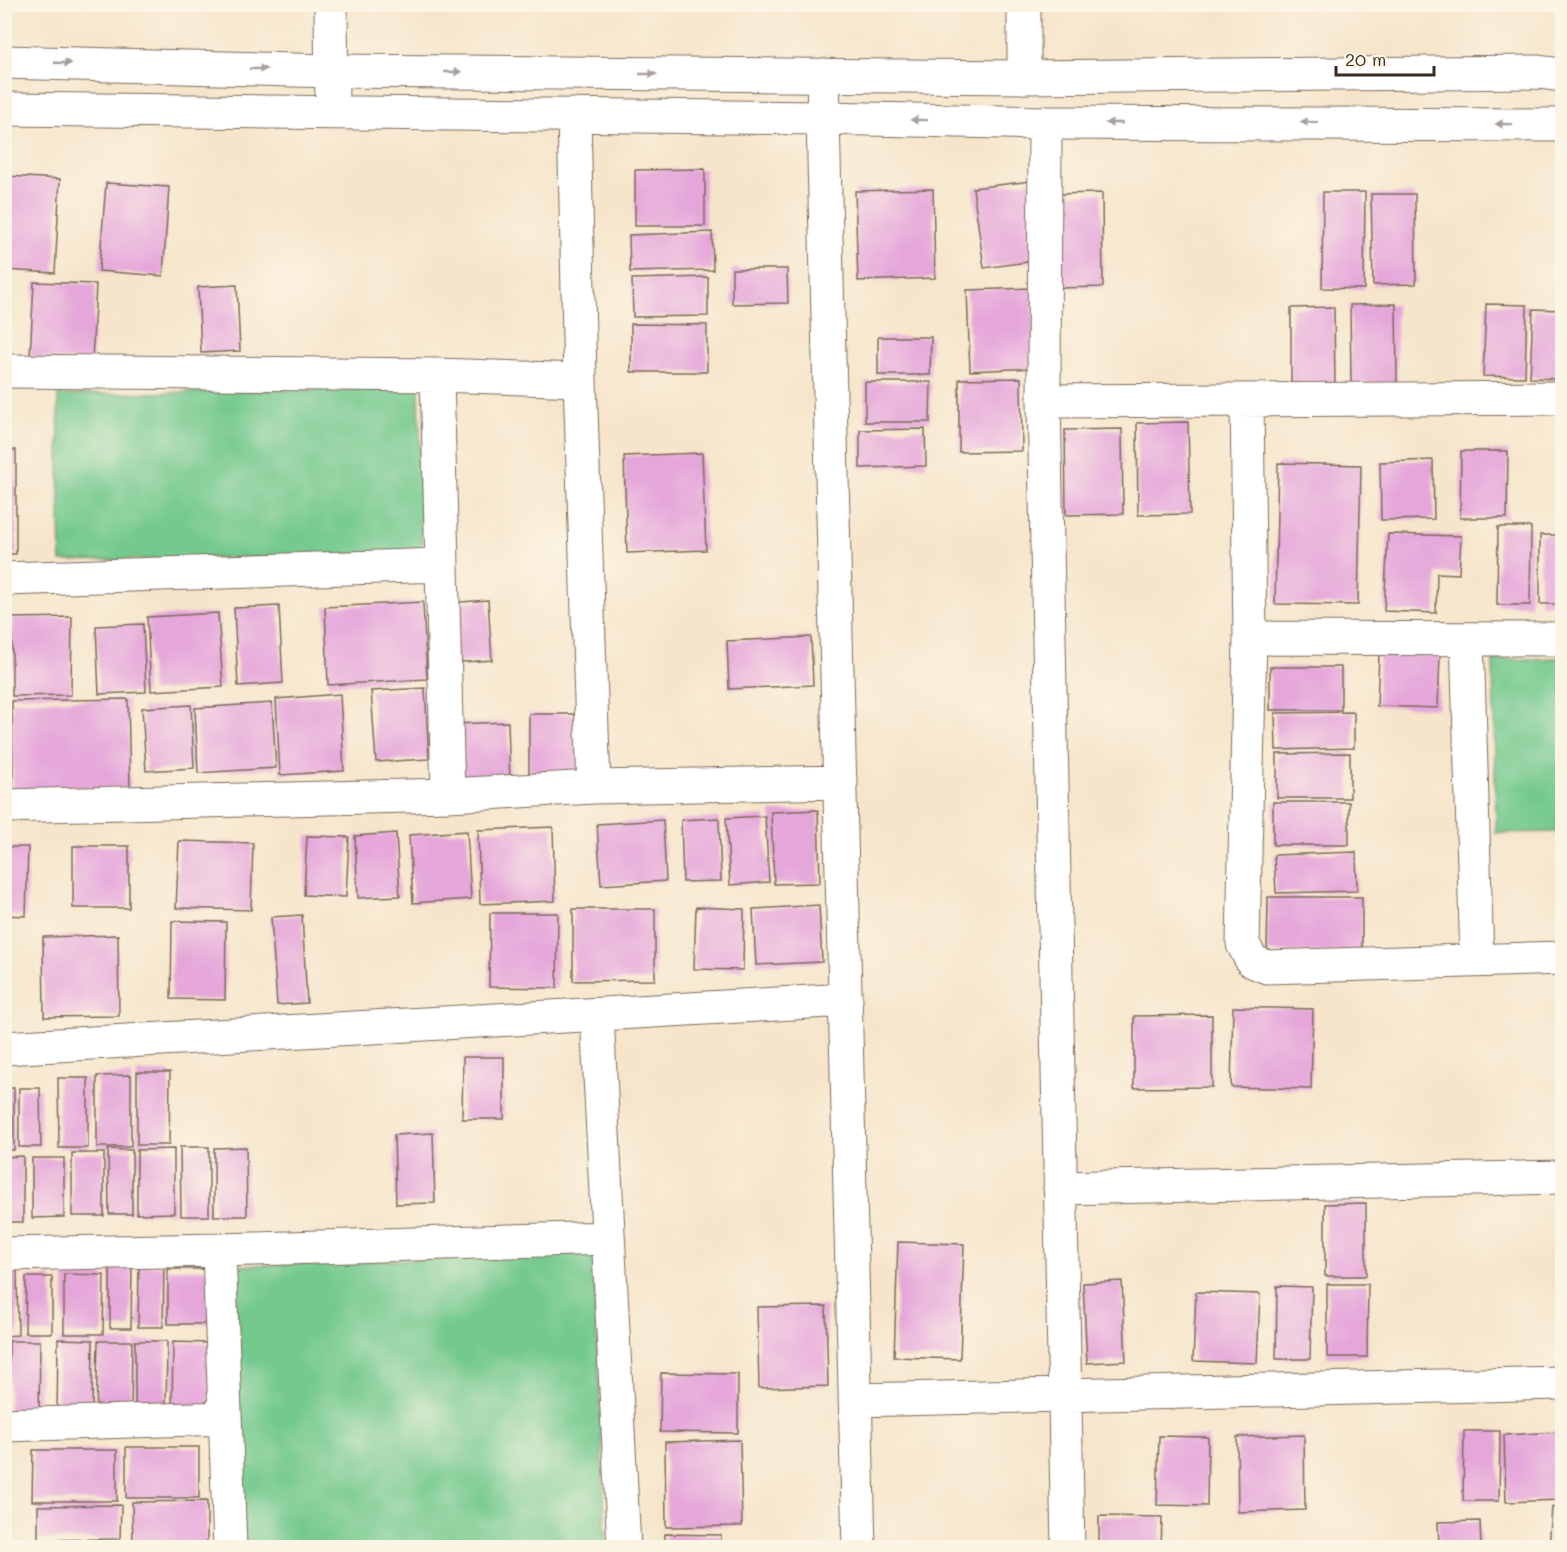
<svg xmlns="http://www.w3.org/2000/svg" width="1567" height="1552" viewBox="0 0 1567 1552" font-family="Mali,sans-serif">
<rect width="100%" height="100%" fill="#fcf5e5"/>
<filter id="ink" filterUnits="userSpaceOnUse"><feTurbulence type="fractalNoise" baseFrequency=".0167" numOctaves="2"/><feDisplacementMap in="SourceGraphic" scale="12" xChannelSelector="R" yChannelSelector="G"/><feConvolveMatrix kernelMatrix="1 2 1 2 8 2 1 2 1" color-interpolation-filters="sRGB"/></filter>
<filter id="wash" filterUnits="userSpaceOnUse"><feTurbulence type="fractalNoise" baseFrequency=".008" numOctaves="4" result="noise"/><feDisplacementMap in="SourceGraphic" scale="24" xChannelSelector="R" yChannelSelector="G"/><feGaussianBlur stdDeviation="1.35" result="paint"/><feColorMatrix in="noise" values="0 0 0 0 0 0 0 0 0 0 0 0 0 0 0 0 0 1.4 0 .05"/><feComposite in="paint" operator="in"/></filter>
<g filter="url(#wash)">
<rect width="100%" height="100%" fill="#f6e5cb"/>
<path fill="#73c98e" stroke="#577a56" stroke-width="1.5" d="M419 387 422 554 61 561 58 395Z
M1562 658V832L1496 833 1493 660Z
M594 1252 606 1547H244L234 1266Z"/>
<g id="blocks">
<path fill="#e5a6da" d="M705 169V226H635V170Z
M7 176 60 179 55 273 4 270Z
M1031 181 1042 260 984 268 973 188Z
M106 183 169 187 163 276 99 271Z
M933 189 935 278 858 281 855 191Z
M1323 192H1365L1364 289 1322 288Z
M1102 193 1103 287 1054 288 1053 194Z
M1371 194H1415L1416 284 1373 285Z
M712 232 713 270 630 272 629 235Z
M732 269H787L788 303 732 304Z
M708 277V316L633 317 632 279Z
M34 282 96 284 92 361 30 357Z
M237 285 240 351 201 353 198 287Z
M1033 288 1036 368 970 371 967 290Z
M1396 304 1397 383 1351 384 1350 305Z
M1486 304 1527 305 1525 377 1483 376Z
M1334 307 1335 383H1291V308Z
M1533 309 1562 310V379L1530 378Z
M631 324 707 325V372H631Z
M878 337H931L930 375H878Z
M1021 378 1022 451 959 452V379Z
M865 382H931L930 422H865Z
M1188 422 1190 514 1138 515 1137 423Z
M925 429 926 466 860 468V430Z
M1122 429 1123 514 1066 515 1065 430Z
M4 450H16V554H4Z
M1461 451H1508L1507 518H1460Z
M702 453 706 550 627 553 624 456Z
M1433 460 1434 519 1381 520 1380 462Z
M1278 463 1361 465 1358 605 1275 604Z
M1498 527H1531L1530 605H1497Z
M1388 534 1461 536 1459 574 1437 573 1436 613 1384 611Z
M1540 535H1562V604H1540Z
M488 600 492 660 451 663 447 603Z
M423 602 427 679 328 685 325 607Z
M279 606 283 683 238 686 234 608Z
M218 613 223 687 151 691 147 617Z
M72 617 71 695 12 696V618Z
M143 624 146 692 99 694 96 626Z
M811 637 813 685 729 689 727 641Z
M1379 653 1440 655 1438 708 1377 706Z
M1270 667H1341V710H1270Z
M425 688 429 759 376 762 371 691Z
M340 694 344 771 280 775 276 699Z
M128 699 130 788 13 790 12 701Z
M272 703 276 768 198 773 195 708Z
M191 705 194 768 146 771 142 708Z
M1354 712V748L1276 750 1275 713Z
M529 714H583V773L529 774Z
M508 722 510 785 455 787 453 724Z
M1350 753V798H1277V754Z
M1273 802H1349V845H1273Z
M818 810 820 883 774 884 771 812Z
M765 816 769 882 730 885 726 818Z
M719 818 721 881 683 882 681 820Z
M663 820 666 881 601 885 597 824Z
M553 827 555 901 480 904 478 830Z
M467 831 471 899 413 903 409 835Z
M396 833 400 896 358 898 355 836Z
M307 836 349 837 346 897 304 895Z
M179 841 253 843 251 910 176 908Z
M73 846H129V908H73Z
M4 847H28L26 916 4 915Z
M1356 852 1357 891 1276 893 1274 855Z
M1268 897H1362V953L1267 952Z
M819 905 822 962 756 965 753 909Z
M696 907 744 909 743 970 694 969Z
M573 909H655V980L573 981Z
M490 913H558L557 988 489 987Z
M302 915 307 1003 277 1005 271 917Z
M172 921 226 922 225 1000 171 999Z
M118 935 119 1016 44 1017 43 937Z
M1233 1007 1313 1009 1311 1089 1231 1087Z
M1212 1015V1087L1134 1088V1016Z
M463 1057H504V1119H462Z
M137 1072H170L169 1145H137Z
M131 1075V1147H97V1076Z
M58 1078H88V1148H59Z
M4 1088H14V1150H4Z
M19 1088H40L41 1147H19Z
M433 1133 435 1203 396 1204 394 1135Z
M180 1147H209V1216H181Z
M246 1147 247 1216H214V1148Z
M108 1149 132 1150V1214H109Z
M174 1149V1213L137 1214V1150Z
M72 1153H104V1216H72Z
M23 1156V1222H4V1157Z
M32 1158H64V1217L32 1218Z
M1366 1203V1276H1325V1204Z
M898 1242 964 1244 960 1359 894 1357Z
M139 1265 164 1266 163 1327H138Z
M110 1267H132L131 1328H110Z
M4 1269H17L18 1335 4 1336Z
M168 1269H214L213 1324H168Z
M64 1274 104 1275 103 1334H64Z
M26 1277H52V1333H25Z
M1122 1281 1126 1361 1087 1363 1083 1283Z
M1327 1284H1368L1367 1357H1327Z
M1277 1286 1312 1287 1310 1359H1276Z
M1196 1292 1260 1294 1257 1363 1193 1361Z
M826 1306 828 1386 759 1388 757 1307Z
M58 1339 93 1340 92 1416H57Z
M9 1341H40L39 1416 9 1415Z
M98 1341H132L131 1416H96Z
M135 1341H167L166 1412H135Z
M173 1342 211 1343 210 1407H172Z
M661 1373 738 1374V1433L660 1432Z
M1464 1431H1500L1499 1501H1463Z
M1562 1432V1500L1506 1502 1504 1435Z
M1304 1435 1305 1510 1238 1512 1237 1437Z
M1159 1436 1208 1437 1207 1506 1157 1505Z
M740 1440 742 1526 666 1527 665 1442Z
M126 1447H199V1498H126Z
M33 1450H117V1501H32Z
M207 1501V1545H133L132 1502Z
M121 1505 120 1539 38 1540V1506Z
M1552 1507 1562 1508V1548H1549Z
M1099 1516 1162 1517 1161 1548H1099Z
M1480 1521 1481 1548H1439L1438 1522Z
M665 1534 721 1535V1548H665Z"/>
</g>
</g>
<g filter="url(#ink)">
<use href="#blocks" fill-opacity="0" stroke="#7c6b5b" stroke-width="1.5"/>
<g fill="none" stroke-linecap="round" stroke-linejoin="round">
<g stroke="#7c6b5b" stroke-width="35">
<path id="minor" d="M331 4 332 112
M1024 4V77
M824 75 823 118 859 1548
M574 115 580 380 594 787
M1045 123 1044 401 1068 1548
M4 371 437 375 580 380
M437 375 448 795
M1247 400 1250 638 1243 944 1252 961 1267 967 1562 958
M1044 401 1562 398
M4 579 441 565
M1250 638 1562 639
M1467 639 1477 960
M4 806 448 795 594 787 841 782
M597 1015 624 1548
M4 1048 846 1000
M1060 1188 1562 1177
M219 1250 230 1548
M4 1254 219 1250 608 1238
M855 1400 1562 1383
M4 1425 225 1418"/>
</g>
<g stroke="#7c6b5b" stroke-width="35">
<path id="tertiary" d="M4 62 331 71 1024 77 1538 72 1562 75
M4 109 823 118 1045 123 1562 125"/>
</g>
<use href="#minor" stroke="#fff" stroke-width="33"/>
<use href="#tertiary" stroke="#fff" stroke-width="33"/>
</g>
<defs><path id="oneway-solid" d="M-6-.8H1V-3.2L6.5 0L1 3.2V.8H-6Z" transform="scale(1.5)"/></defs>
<g fill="#a79f9a">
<use href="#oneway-solid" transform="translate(63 63) rotate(2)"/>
<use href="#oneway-solid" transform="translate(258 69) rotate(2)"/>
<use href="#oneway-solid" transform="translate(453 72)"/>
<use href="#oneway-solid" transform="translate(648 74)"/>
<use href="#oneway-solid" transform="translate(919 120) rotate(-179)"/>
<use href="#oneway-solid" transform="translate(1309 122) rotate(-179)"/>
<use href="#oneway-solid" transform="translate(1114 123) rotate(180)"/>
<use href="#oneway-solid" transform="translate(1504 124) rotate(-179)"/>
</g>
</g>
<rect width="1567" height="1552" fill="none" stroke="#fcf5e5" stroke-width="24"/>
<path d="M1336 66v9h98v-9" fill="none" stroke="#3b2a1e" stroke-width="3"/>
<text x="1345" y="66" font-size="18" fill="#3b2a1e" stroke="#fcf5e5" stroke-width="4.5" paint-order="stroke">20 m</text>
</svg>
